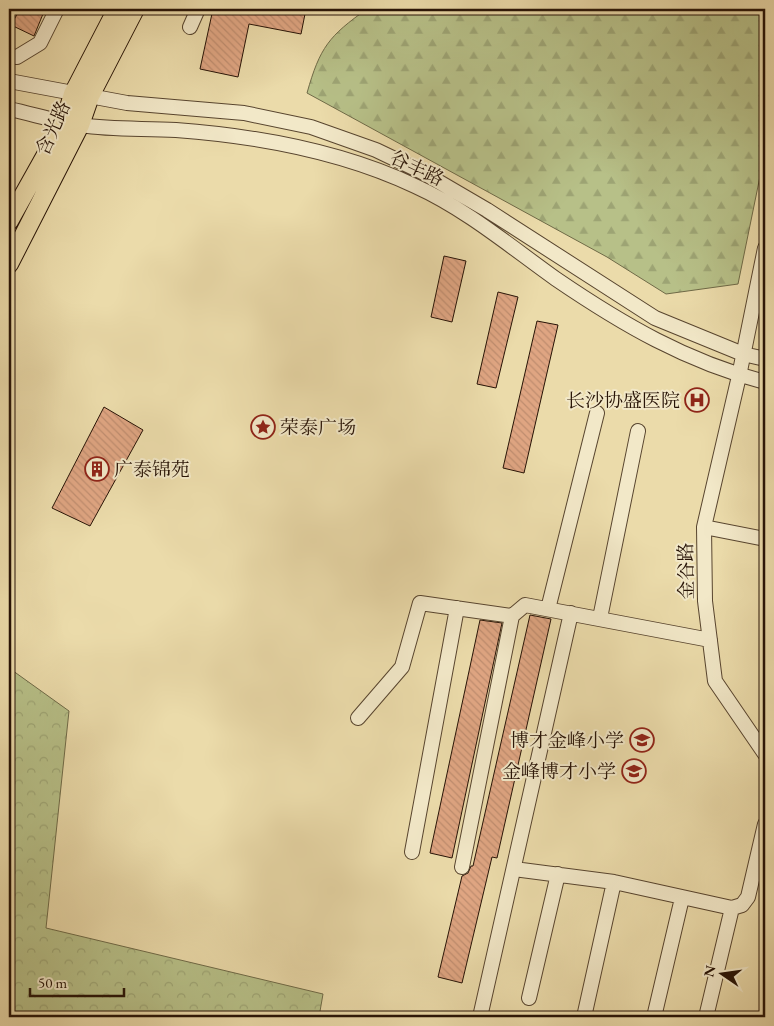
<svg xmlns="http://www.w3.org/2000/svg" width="774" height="1026" viewBox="0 0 774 1026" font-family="'EB Garamond','Noto Serif SC',serif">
<defs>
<pattern id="forest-firs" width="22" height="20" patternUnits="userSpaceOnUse" patternTransform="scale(1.25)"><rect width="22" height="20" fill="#b7c088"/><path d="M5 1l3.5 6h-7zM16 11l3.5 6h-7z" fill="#9da474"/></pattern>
<pattern id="park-crowns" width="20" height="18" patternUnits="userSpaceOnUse" patternTransform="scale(1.25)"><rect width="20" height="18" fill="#b7c088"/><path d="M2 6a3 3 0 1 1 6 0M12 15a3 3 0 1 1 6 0" fill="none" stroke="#9da474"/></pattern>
<pattern id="building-back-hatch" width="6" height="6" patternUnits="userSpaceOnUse" patternTransform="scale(1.25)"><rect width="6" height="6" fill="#dfa582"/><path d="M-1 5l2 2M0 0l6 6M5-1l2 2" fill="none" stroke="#bf8d6f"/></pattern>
</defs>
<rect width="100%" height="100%" fill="#ebdbaa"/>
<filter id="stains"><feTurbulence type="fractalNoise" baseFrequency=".004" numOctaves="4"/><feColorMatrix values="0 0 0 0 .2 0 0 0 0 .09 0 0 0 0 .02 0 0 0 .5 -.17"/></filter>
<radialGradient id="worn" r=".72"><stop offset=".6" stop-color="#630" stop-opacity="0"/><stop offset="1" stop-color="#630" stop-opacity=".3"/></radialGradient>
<path fill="url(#forest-firs)" stroke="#6f6a47" d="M367 9H765V152L738 284 666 294 607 257 307 93C320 47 329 36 367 9Z"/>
<path fill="url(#park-crowns)" stroke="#6f6a47" d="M9 668 69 711 46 928 323 994 319 1017H9Z"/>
<path fill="url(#building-back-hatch)" stroke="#271306" d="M20 9H45L34 36 11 25Z
M213 9H306L301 34 249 24 238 77 200 69Z
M444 256 466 261 452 322 431 317Z
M498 292 518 297 496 388 477 384Z
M537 321 558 325 524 473 503 468Z
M104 407 143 430 90 526 52 508Z
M530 615 551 619 497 858 492 857 462 983 438 977 462 876 468 873 471 866H473Z
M480 620 502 623 452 858 430 853Z"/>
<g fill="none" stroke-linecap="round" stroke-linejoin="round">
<g stroke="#58452f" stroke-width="16">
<path id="minor" d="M190 27 198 9
M9 56 17 57 40 43 57 9
M9 81 127 103 244 113 311 127 376 150 422 172 487 210 655 318 743 354 765 359
M9 109C33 114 57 122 81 125 112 130 144 128 176 130 257 136 341 151 415 186 466 209 511 247 556 279 622 324 687 362 765 382
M765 248 739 376 704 527 705 601 715 681 765 754
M704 527 765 539
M548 609 597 413
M600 618 638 431
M358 718 402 667 420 603 512 616
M412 852 457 608
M462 867 512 616 525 605 710 640
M514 869 614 882 732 908 742 905 748 897 765 824
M529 998 558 874
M480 1017 571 613
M584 1017 614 882
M654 1017 682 898
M706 1017 732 908"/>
</g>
<g stroke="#271306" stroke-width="20">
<path id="major" d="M9 221 65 121 73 94 117 9
M9 264 80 125 90 96 135 9"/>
</g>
<use href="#minor" stroke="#f2e8c8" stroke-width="14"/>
<use href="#major" stroke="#ebdbaa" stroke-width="18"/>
</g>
<defs>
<g id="hospital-ring" transform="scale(1.25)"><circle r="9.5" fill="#f2e8c8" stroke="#8f2418" stroke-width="1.5"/><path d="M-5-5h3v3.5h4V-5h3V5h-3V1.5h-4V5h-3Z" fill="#8f2418"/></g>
<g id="sight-ring" transform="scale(1.25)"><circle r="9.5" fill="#f2e8c8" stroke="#8f2418" stroke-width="1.5"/><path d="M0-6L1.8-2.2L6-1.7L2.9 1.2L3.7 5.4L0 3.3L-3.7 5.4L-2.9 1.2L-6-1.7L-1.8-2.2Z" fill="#8f2418"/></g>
<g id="building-ring" transform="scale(1.25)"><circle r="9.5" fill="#f2e8c8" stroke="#8f2418" stroke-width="1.5"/><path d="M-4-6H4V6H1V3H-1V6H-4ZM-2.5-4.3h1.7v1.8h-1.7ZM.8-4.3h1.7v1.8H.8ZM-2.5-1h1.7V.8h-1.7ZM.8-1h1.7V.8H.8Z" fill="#8f2418"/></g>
<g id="school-ring" transform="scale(1.25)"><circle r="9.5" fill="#f2e8c8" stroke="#8f2418" stroke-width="1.5"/><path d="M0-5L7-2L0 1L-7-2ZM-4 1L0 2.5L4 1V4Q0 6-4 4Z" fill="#8f2418"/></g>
</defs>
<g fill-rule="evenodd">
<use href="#hospital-ring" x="697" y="400"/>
<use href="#sight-ring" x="263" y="427"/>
<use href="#building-ring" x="97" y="469"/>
<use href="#school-ring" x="642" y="740"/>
<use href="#school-ring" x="634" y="771"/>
</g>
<g text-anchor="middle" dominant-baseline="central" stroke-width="4" stroke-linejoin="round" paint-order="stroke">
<g font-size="19" fill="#271306" stroke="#f2e8c8">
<text transform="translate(53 128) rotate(-66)">含光路</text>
<text transform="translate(417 168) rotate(25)">谷丰路</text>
<text transform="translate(686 571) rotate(-91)">金谷路</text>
</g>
<g font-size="19" fill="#271306" stroke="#f2e8c8" text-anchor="end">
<text x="680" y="400">长沙协盛医院</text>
<text x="280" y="427" text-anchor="start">荣泰广场</text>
<text x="114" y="469" text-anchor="start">广泰锦苑</text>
<text x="624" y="740">博才金峰小学</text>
<text x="616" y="771">金峰博才小学</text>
</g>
</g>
<rect width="774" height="1026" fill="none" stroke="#ebdbaa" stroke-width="30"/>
<rect x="10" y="10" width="754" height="1006" fill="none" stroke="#271306" stroke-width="2.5"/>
<rect x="15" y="15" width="744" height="996" fill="none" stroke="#271306"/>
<g transform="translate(722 974) rotate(283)" stroke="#f2e8c8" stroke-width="4" paint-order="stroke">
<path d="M0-4L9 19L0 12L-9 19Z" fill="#271306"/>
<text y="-8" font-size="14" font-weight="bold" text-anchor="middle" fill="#271306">N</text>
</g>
<path d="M30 988v8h94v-8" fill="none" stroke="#271306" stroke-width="2.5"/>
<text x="38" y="988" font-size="15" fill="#271306" stroke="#f2e8c8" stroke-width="4" paint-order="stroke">50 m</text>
<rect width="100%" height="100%" filter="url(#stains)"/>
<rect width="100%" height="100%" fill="url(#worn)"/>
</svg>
